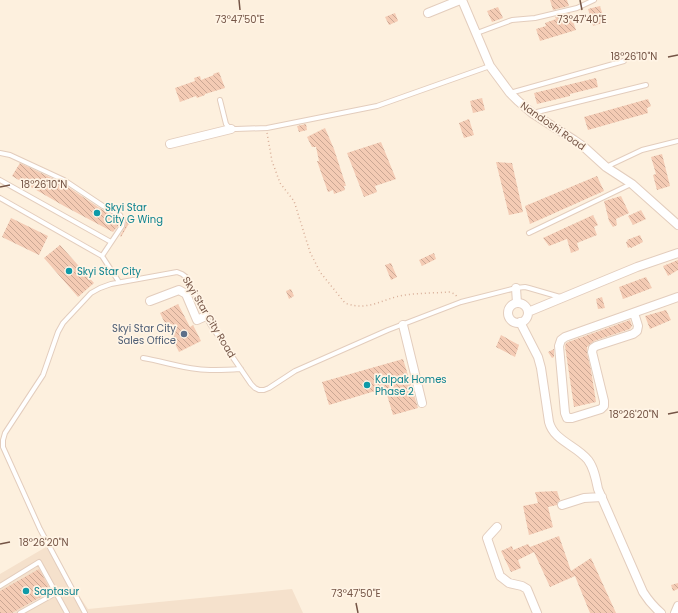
<svg xmlns="http://www.w3.org/2000/svg" width="678" height="613" viewBox="0 0 678 613" font-family="Poppins,sans-serif">
<defs>
<pattern id="building-back-hatch" width="6" height="6" patternUnits="userSpaceOnUse"><rect width="6" height="6" fill="#f4cbb4"/><path d="M-1 5l2 2M0 0l6 6M5-1l2 2" fill="none" stroke="#caa794"/></pattern>
</defs>
<rect width="100%" height="100%" fill="#fdf0de"/>
<path fill="#f5e1cc" d="M46 547 88 609 292 589 303 613H0V574Z"/>
<path fill="url(#building-back-hatch)" d="M550 0H567L569 6 553 10Z
M600 6 605 22 593 26 588 9Z
M498 7 503 18 492 22 487 11Z
M395 13 398 21 389 25 385 17Z
M570 13 576 30 540 41 536 29 546 26 545 23 556 19 555 17Z
M219 72 225 88 205 94V95L197 98 196 96 180 102 175 88 195 81 194 78 200 76 201 80 214 75 213 74Z
M596 78 598 87 570 94V96L537 104 534 93Z
M482 98 485 110 473 113 470 101Z
M648 99 651 106 647 108 648 113 588 130 584 117Z
M469 119 474 135 464 138 459 123Z
M306 124 307 130 299 132 297 126Z
M325 128 334 149 346 186H344L345 190 334 194 333 190 328 192 317 161H319L316 147H312L307 137Z
M381 142 396 179 375 186 377 192 364 197 347 153Z
M662 154 670 186 657 190 653 175 656 174 651 157Z
M496 162 512 163 523 212 509 215Z
M20 163 62 183 101 209 118 218 119 221V225L113 232 64 206 12 176Z
M597 176 604 191 530 224 525 206Z
M621 196 629 213 616 219 617 225 613 227 609 221 604 201Z
M641 210 646 219 633 225 628 216Z
M593 215 598 225 594 227 597 235 577 243 579 250 571 253 567 239 549 246 543 238Z
M125 217 131 220 121 237 120 236 125 227 126 220Z
M11 218 48 236 39 255 2 237Z
M640 235 643 242 631 248 630 247 628 248 626 242 628 241 627 240Z
M60 245 94 283 78 297 44 258Z
M434 253 436 259 422 266 419 260Z
M678 260V270L668 276 663 266Z
M391 263 397 277 391 280 385 265Z
M646 277 652 288 623 299 619 287Z
M291 289 294 296 289 299 286 291Z
M602 297 605 308 598 309 596 299Z
M178 304 190 327 193 325 201 341 179 352 160 313Z
M666 310 671 320 650 329 645 316Z
M630 320 632 326 630 329 594 341 587 347V353L591 370 596 402 574 407 565 346 566 343 568 342Z
M501 335 519 345 515 357 496 347Z
M554 349V357L552 358 548 352Z
M403 359 418 408 393 415 385 388 329 405 322 382Z
M557 491 560 500 558 502 557 505 548 507 553 527 529 535 523 506 538 503 535 492Z
M559 536 571 571 591 558 616 613H590L575 576 550 587 534 552 518 560 521 568 511 572 501 551 512 546 513 550 528 544 530 547Z
M39 569 51 591 12 613H0V591Z
M678 583V589L673 591 671 585Z"/>
<g fill="none" stroke-linecap="round" stroke-linejoin="round">
<g stroke="#e3cdbd" stroke-width="6">
<path id="lane" d="M477 33 512 20 535 18 577 8 594 0
M510 93 624 61
M220 100 226 124C229 128 231 129 236 129L267 128 377 106 490 66
M533 113 646 85
M0 153 10 155 64 180 103 206 120 215 123 220 122 226 102 256
M606 167 642 150 678 141
M0 180 111 242
M0 198 102 256 119 282
M529 233 631 184
M143 358C161 361 179 367 197 369 212 371 226 370 241 369
M0 586 39 562 67 613
M20 613 56 593
M85 613 40 529 3 447V440L5 433 43 375 58 332 63 323 91 293 100 288 111 284 177 272 182 274 186 277 210 324 251 384 255 388 259 390H264L269 388 295 371 388 330 461 302 516 288 525 287 529 288 560 297"/>
</g>
<g stroke="#e3cdbd" stroke-width="10">
<path id="street" d="M462 0 490 66 510 93 518 101 532 113 574 140 584 147 606 167 632 184 678 225
M428 13 460 0
M170 144 231 129
M516 288 517 303
M150 301 171 293 179 290 186 294 197 320 206 316
M508 313a10 10 0 1 1 20 0a10 10 0 1 1-20 0Z
M528 312 637 267 678 253
M634 313 638 326 637 331 633 334 596 346 593 348 592 352 604 401V406L601 409 572 418H567L565 413 559 346 561 340 565 337 678 297
M520 322 538 357 541 368 549 422C554 441 576 445 588 460 594 468 596 479 598 489L643 592C648 600 654 607 661 613
M403 325 422 403
M562 505 584 498 602 497
M497 527 487 538 500 576 509 583 522 586 527 589 537 613
M675 613 678 606"/>
</g>
<path stroke="#d8ae98" stroke-width="1.5" stroke-dasharray="1 3" stroke-linecap="butt" d="M267 133 272 161 280 183 294 201 310 252 320 272 345 303C369 312 383 298 405 295 420 293 435 293 449 292L455 294 458 298"/>
<use href="#lane" stroke="#fff" stroke-width="4"/>
<use href="#street" stroke="#fff" stroke-width="8"/>
</g>
<path fill="none" stroke="#745445" stroke-width="1.5" d="M239 0 240 10M580 0 582 10M668 57 678 55M0 187 10 185M668 414 678 412M0 544 10 542M356 603 358 613"/>
<g fill="#0f9aa8" stroke="#fff4e5" stroke-width="1.5">
<circle cx="97" cy="213" r="4"/>
<circle cx="69" cy="271" r="4"/>
<circle cx="367" cy="385" r="4"/>
<circle cx="26" cy="591" r="4"/>
</g>
<circle fill="#5c6f8a" stroke="#fff4e5" stroke-width="1.5" cx="184" cy="334" r="4"/>
<g text-anchor="middle" dominant-baseline="central" stroke-width="3.5" stroke-linejoin="round" paint-order="stroke">
<g font-size="10" fill="#745445" stroke="#fff4e5">
<text transform="translate(553 126) rotate(35)">Nandoshi Road</text>
<text transform="translate(209 317) rotate(59)">Skyi Star City Road</text>
</g>
<g font-size="10" fill="#0d838f" stroke="#fff4e5" text-anchor="start">
<text x="105" y="207">Skyi Star<tspan x="105" dy="12">City G Wing</tspan></text>
<text x="77" y="271">Skyi Star City</text>
<text x="375" y="379">Kalpak Homes<tspan x="375" dy="12">Phase 2</tspan></text>
<text x="34" y="591">Saptasur</text>
</g>
<g font-size="10" fill="#4e5e75" stroke="#fff4e5" text-anchor="end">
<text x="176" y="328">Skyi Star City<tspan x="176" dy="12">Sales Office</tspan></text>
</g>
</g>
<g font-size="10" text-anchor="middle" fill="#745445" stroke="#fff4e5" stroke-width="3.5" stroke-linejoin="round" paint-order="stroke">
<text x="240" y="23">73°47'50"E</text>
<text x="582" y="23">73°47'40"E</text>
<text x="634" y="60">18°26'10"N</text>
<text x="44" y="188">18°26'10"N</text>
<text x="634" y="418">18°26'20"N</text>
<text x="44" y="546">18°26'20"N</text>
<text x="356" y="597">73°47'50"E</text>
</g>
</svg>
